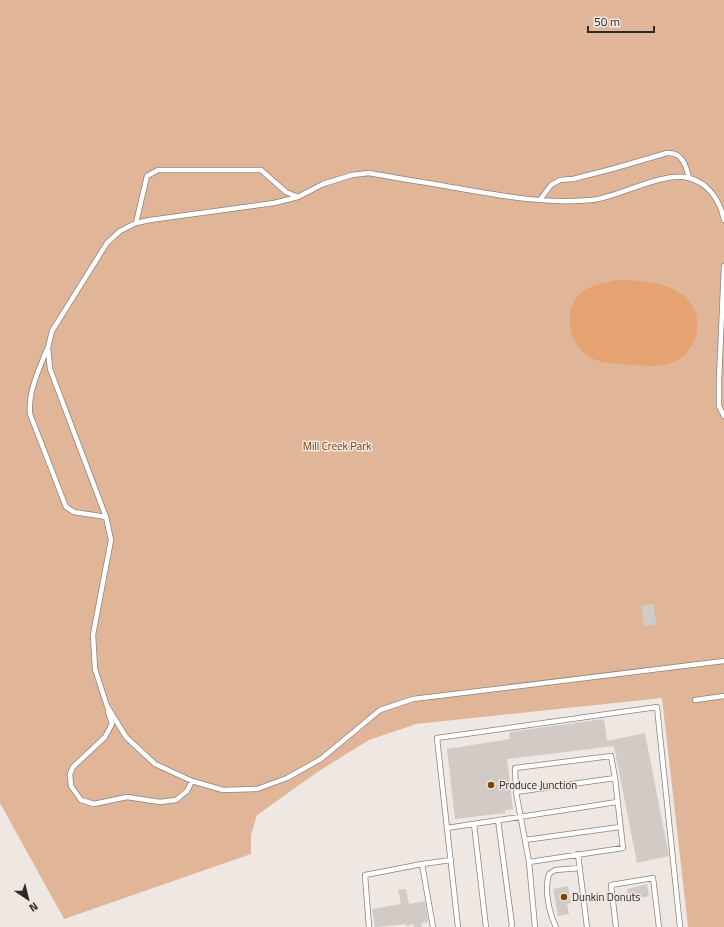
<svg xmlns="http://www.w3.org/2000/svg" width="724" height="927" viewBox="0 0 724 927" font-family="'Titillium Web',sans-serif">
<rect width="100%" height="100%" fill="#efe7e2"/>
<path fill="#e1b698" d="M0 0H724V927H688L662 698 416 724 369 740 319 771 257 815 251 835V854L64 919 0 803Z"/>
<path fill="#e6a372" d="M615 280C648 279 703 285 697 331 695 351 676 365 657 366 649 367 641 365 633 365 617 364 599 364 586 355 568 342 563 308 581 293 589 285 604 283 615 280Z"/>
<path fill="#d1cac5" d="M654 604 656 624 644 626 641 605Z
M604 719 607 741 645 733 669 856 637 863 614 746 507 759 513 809 505 810V813L455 819 447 749 510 739 509 732Z
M647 884 649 896 629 900 627 889Z
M568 886 571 903 567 904 569 914 558 916 553 889Z
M406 889 409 904 425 901 428 922 421 923 422 927H414L413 924 406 926V924L375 927 372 909 401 904 398 890Z"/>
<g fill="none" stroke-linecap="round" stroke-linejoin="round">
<g stroke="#8a837e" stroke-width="6">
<path id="service" d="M540 200 551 185 560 180 573 179 612 169 667 153C682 152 686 165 689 178
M724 220C720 201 709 183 689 178 663 171 619 197 592 200 550 204 508 197 468 190 435 184 402 179 369 173L352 175 323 184 298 197 274 203 150 220 136 223 120 231 107 243 52 331 48 348 50 369 106 517 111 540 93 635 95 669 107 706 126 737 155 764 192 781 223 790 257 789 287 778 321 759 380 710 413 699 724 661
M136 223 147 176 158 170H261L286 192 298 197
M724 266 719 380V406L724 416
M47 349C39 370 28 391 30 414L66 507 74 512 106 517
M695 700 724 696
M108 711 112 724 105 737 73 767 70 774 71 786 81 800 94 804 127 797 160 802 176 800 187 791 192 781
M516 792 515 768 611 756 615 778
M498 820 512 925 511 927
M474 824 486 927
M447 828 617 802
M525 840 620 827
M578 854 587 927
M529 862 623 848 615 778 516 792 529 862 535 927
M369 927 365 875 422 864
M433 927 422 864 451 860
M458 927 437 738 657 707 680 927
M556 927C549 913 544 889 549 874L555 870 580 868
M616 927 611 885 653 878 659 927"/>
</g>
<use href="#service" stroke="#fff" stroke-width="4.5"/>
</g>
<g fill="#834405" stroke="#efe7e2" stroke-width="1.5">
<circle cx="491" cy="785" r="4"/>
<circle cx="564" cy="897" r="4"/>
</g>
<g text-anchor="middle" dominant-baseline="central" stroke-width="3" stroke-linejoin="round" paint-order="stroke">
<g font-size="11" fill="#7c3f00" stroke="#efe7e2">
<text x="337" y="446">Mill Creek Park</text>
</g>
<g font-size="11" fill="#2c2927" stroke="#efe7e2" text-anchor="start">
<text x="499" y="785">Produce Junction</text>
<text x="572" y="897">Dunkin Donuts</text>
</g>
</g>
<g transform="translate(28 899) rotate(145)" stroke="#efe7e2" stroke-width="3" paint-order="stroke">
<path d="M0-3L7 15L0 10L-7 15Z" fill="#2c2927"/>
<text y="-6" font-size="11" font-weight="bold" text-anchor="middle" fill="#2c2927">N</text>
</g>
<path d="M588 26v6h66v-6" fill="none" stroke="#2c2927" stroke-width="2"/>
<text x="594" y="26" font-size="12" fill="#2c2927" stroke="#efe7e2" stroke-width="3" paint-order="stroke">50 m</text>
</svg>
